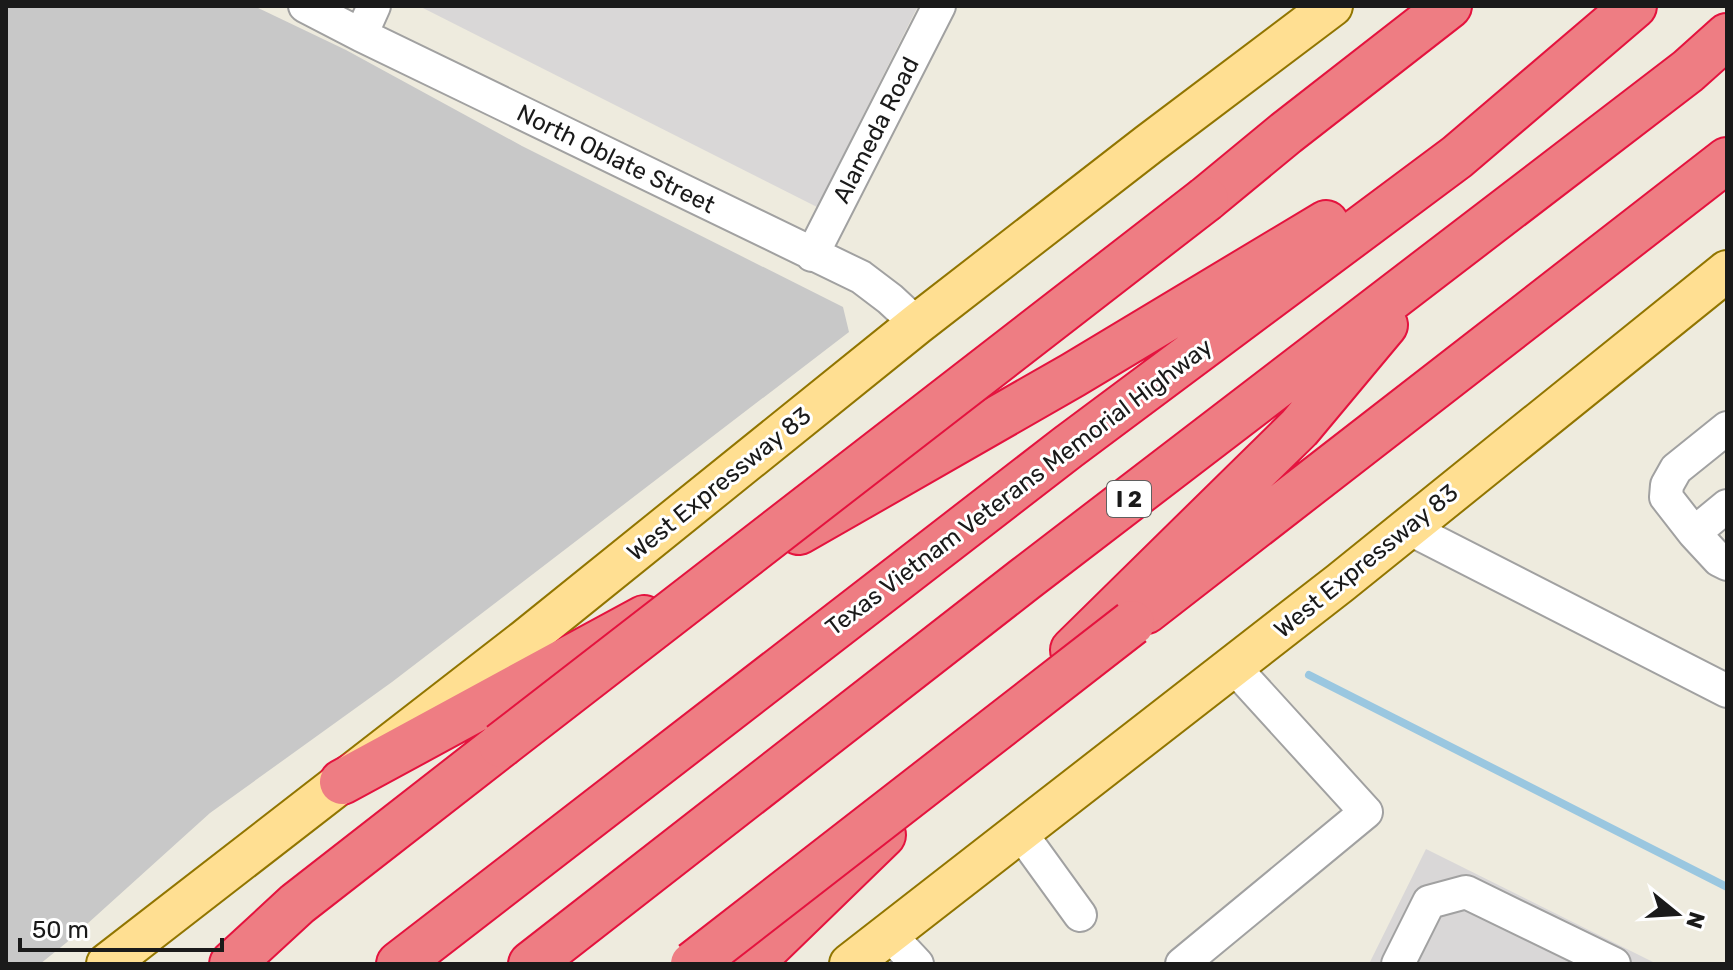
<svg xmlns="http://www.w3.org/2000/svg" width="1733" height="970" viewBox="0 0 1733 970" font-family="Rubik,sans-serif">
<rect width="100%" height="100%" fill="#eeebde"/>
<path fill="#d9d7d7" d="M419 6H918L817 207Z
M1426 849 1657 964H1369Z"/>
<path fill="#c8c8c8" d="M6 6H254L346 50 522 146 843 307 849 332 392 682 210 813 66 943 40 964H6Z"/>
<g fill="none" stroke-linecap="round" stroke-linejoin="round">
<path stroke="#9ac7e0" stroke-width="8" d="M1309 675 1727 887"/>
<g stroke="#a1a1a1" stroke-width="36">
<path id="minor" d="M305 6 361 35 861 277 890 299 917 324
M361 35 374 6
M812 255 939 6
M1727 428 1676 469 1667 485 1666 497 1694 533 1727 506
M1408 528 1727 691
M1694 533 1719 560 1727 564
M1020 832 1080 915
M888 933 917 964
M1182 964 1366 812 1233 666
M1398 964 1429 902 1466 892 1614 964"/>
</g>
<g stroke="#917500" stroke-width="44">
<path id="major" d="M107 964 525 640 917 324 1149 144 1332 6
M850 964 1340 583 1727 271"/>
</g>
<g stroke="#e4133e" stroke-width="48">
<path id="highway" d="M1206 199 1286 133 1449 6
M799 532 1073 375 1326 223
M1146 611 1727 160
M1073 650 1299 428 1385 325
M342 782 644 618
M232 964 297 904 501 745
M399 964 1068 447 1457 157 1634 6
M531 964 1025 579 1688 71 1727 36
M750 964 883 835"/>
</g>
<use href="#minor" stroke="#fff" stroke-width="32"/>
<use href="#major" stroke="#ffdf92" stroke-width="40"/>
<use href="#highway" stroke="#ee7d83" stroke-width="44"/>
<g stroke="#e4133e" stroke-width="48" stroke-linecap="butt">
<path id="highway-bridge" d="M501 745 1206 199
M693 964 1132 623"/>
</g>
<use href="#highway-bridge" stroke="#ee7d83" stroke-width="44"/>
</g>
<g text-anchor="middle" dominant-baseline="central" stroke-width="6" stroke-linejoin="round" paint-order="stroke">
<rect fill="#fff" stroke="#5f5f5f" stroke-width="2" x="1107" y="481" width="44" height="36" rx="6"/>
<g font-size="22" font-weight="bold" fill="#1a1a1a">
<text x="1129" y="499">I 2</text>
</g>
<g font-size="24" fill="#1a1a1a" stroke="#fff">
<text transform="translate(876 130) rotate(-63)">Alameda Road</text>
<text transform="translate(616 159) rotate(26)">North Oblate Street</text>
<text transform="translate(719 484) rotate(-39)">West Expressway 83</text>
<text transform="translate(1019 487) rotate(-37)">Texas Vietnam Veterans Memorial Highway</text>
<text transform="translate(1366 561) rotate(-39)">West Expressway 83</text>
</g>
</g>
<rect width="1733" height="970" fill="none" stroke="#1a1a1a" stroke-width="16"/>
<g transform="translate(1677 914) rotate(108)" stroke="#ffffff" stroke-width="6" paint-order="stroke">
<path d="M0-6L14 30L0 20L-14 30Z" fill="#1a1a1a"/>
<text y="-12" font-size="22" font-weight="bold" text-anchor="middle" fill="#1a1a1a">N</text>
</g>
<path d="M20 938v12h202v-12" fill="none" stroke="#1a1a1a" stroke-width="4"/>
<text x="32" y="938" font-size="24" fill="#1a1a1a" stroke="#ffffff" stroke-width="6" paint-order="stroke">50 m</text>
</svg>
